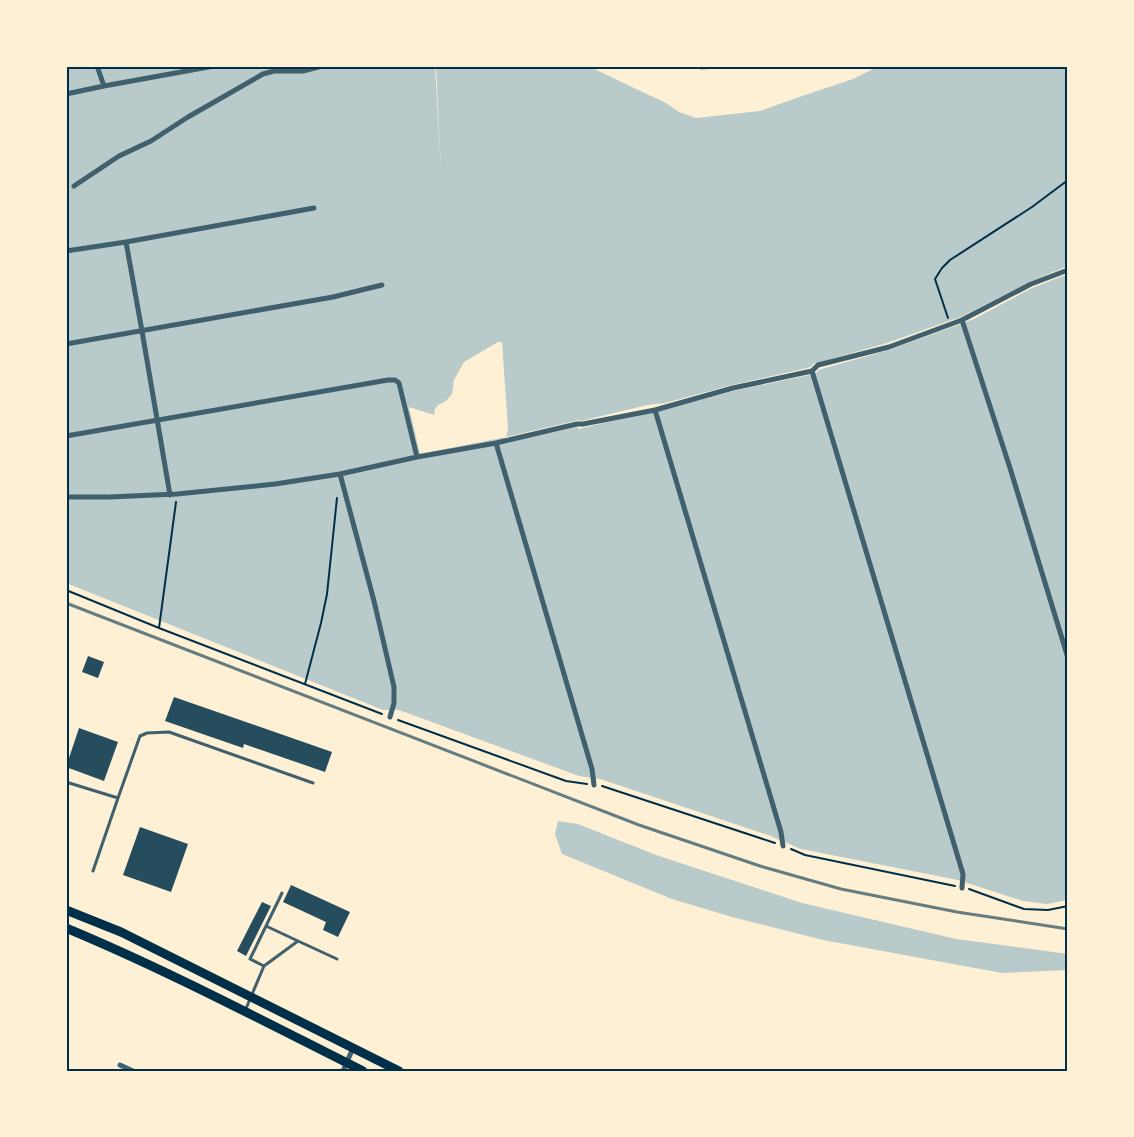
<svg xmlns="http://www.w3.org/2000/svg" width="1134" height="1137" viewBox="0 0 1134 1137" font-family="Mulish,sans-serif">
<rect width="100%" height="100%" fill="#fdf0d5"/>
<path fill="#b9caca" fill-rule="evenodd" d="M66 66H435L441 170 436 66H588L653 97 666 103 679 112 696 118 760 111 808 94 853 79 879 66H1068V266L1029 282 963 316 887 343 813 364 812 366 807 368 732 385 665 403 647 405 581 421 579 420 506 437 505 443 577 427 579 429 648 412 666 409 734 391 809 375 818 372V370L889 350 974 319 1032 288 1068 274V900L1047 904 1023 901 958 880 801 849 768 835 600 779 579 776 399 710H383L66 583ZM498 342H502L508 428 506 437 420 454 409 407 434 415 435 409 438 405 446 401 452 394 454 380 464 362Z
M558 821 578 824 656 855 802 903 956 939 1068 954V970L1002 973 823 940 732 917 672 899 562 854 555 834Z"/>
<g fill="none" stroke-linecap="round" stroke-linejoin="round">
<path stroke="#669bbc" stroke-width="3" d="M688 66 702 68 737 66"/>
</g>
<path fill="#264d5e" d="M88 656 104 662 98 678 82 672Z
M174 697 332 752 325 772 244 744 243 748 165 721Z
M79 728 118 742 104 781 66 767Z
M140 827 188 844 171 892 123 875Z
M291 885 350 912 338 937 323 930 326 922 283 902Z
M262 902 271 906 246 956 237 951Z"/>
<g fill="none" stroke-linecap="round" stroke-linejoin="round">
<path stroke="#003049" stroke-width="2" d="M948 318 935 279 942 268 950 260 1032 207 1068 180
M66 590 159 628 382 714
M159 628 176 502
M305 684 321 623 327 594 337 498
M398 720 566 781 587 784
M602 786 775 843
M791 849 805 855 955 886
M969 889 1024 909 1048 910 1068 906"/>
<path stroke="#3f606c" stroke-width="3" d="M66 782 118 798 140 736 147 733 169 732 313 783
M93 871 118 798
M266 926 282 893
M264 966 250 959 266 926 298 941
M245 1011 264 966 298 941 337 959"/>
<path stroke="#3f606c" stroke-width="5" d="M97 66 104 86
M274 66V71H303L322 66
M66 94 104 86 214 66
M74 186 119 156 151 141 188 117 263 74 274 71
M126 242 142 331 170 495
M66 251 126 242 314 208
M962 320 1010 468 1068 658
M66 344 333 297 382 285
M812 371 963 874 962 888
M655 410 781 832 783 846
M66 436 388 380H395L399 383 417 457
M496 443 592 769 594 785
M340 474 374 601 394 687V703L390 717
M66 497H109L177 494 275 484 340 474 417 457 496 443 577 424H583L655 410 733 388 812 371 818 365 889 347 962 320 1031 284 1068 270
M120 1065 133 1071
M343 1071 353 1048"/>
<path stroke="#003049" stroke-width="9" d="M66 910 121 932 399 1071
M66 928C167 970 265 1022 363 1071"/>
<path stroke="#657d81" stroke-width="3" d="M66 603 639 825 760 866 841 889 957 912 1068 929"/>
</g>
<rect width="1134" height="1137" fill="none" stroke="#fdf0d5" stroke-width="135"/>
<rect x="68" y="68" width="998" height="1002" fill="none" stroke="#003049" stroke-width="2"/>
</svg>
